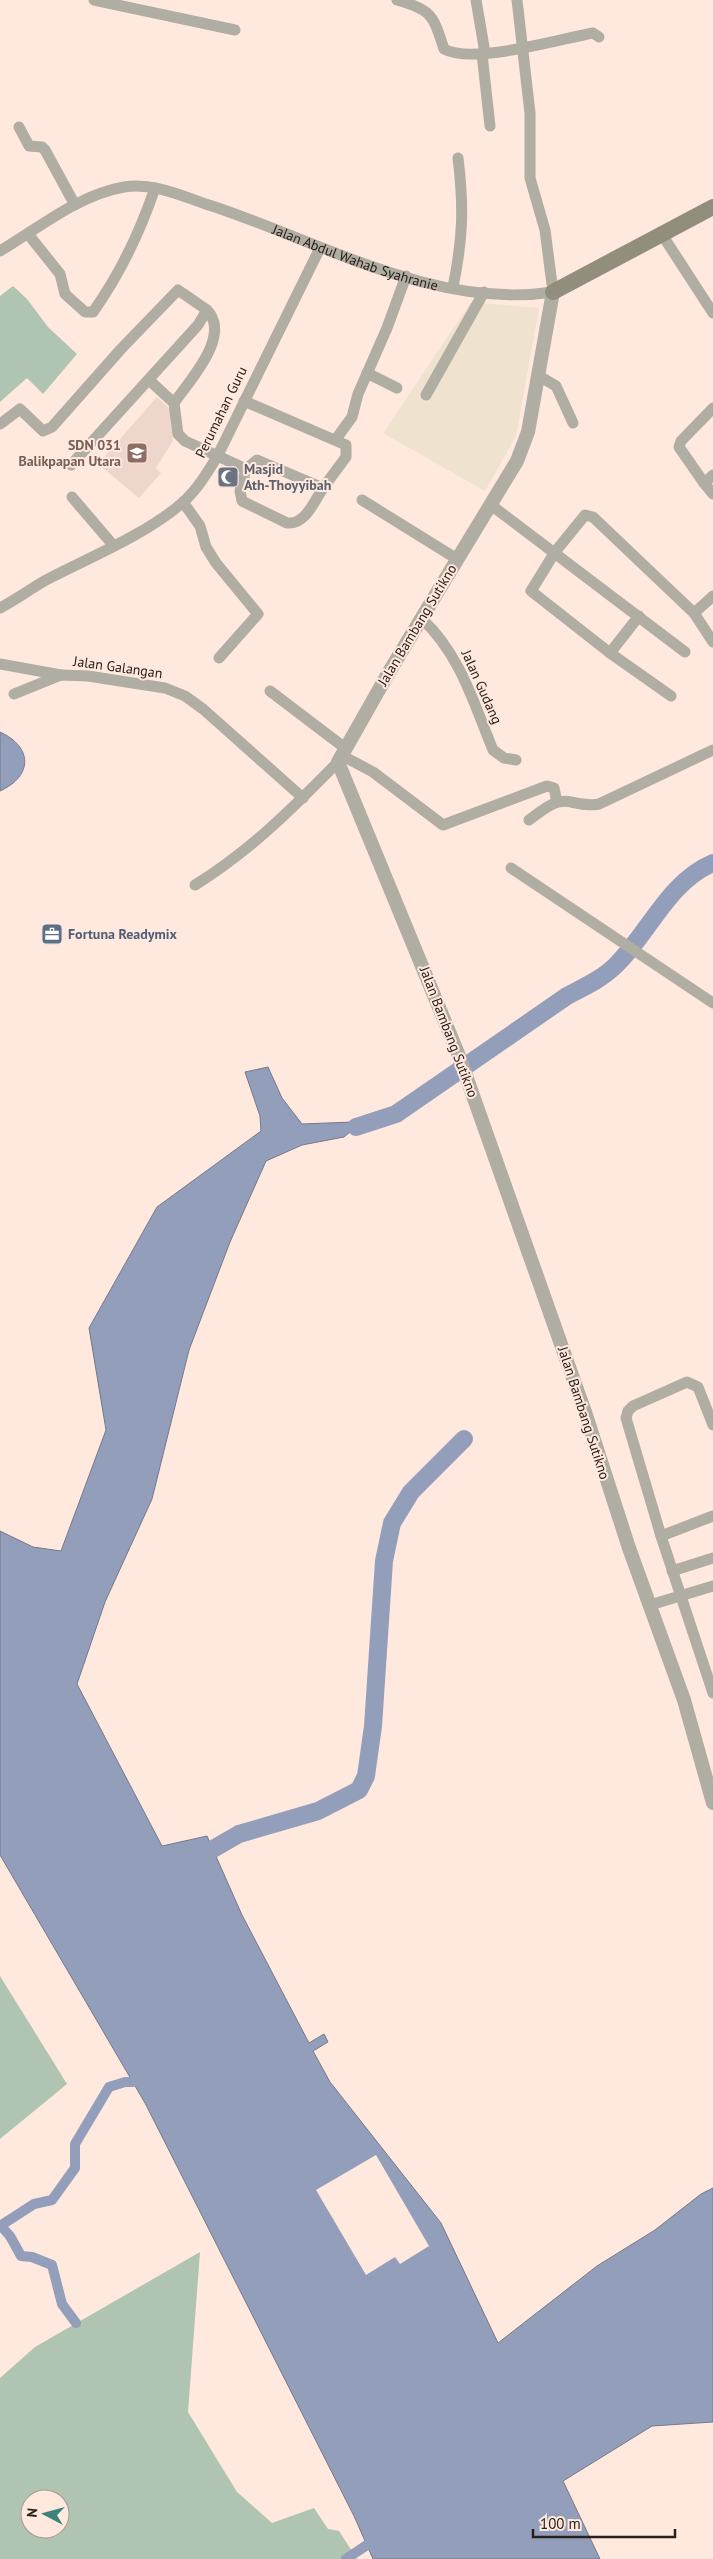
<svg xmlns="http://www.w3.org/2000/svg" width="713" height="2559" viewBox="0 0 713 2559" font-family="'PT Sans',sans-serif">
<rect width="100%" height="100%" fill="#ffe8de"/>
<path fill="#efe2ce" d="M471 302 539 308 516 436 485 491 383 433Z"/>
<path fill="#eed6cd" d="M157 397 171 410 173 441 156 468 161 473 139 498 98 464Z"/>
<path fill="#afc5b2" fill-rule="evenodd" d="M13 286 27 299 48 327 77 354 43 394 27 378 0 402V296Z
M0 1976 67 2084 0 2139Z
M200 2252 188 2412 237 2492 272 2523 314 2508 328 2529 339 2531 357 2559H0V2378L35 2347ZM30 2499H60V2529H30Z"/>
<path fill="#939fba" stroke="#74798a" d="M0 732C33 747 33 776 0 791Z
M268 1067 282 1098 302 1124 353 1122 356 1127 344 1137 302 1145 266 1161 230 1242 189 1350 152 1499 105 1602 77 1684 162 1846 207 1836 242 1915 309 2043 324 2034 328 2042 313 2051 330 2082 441 2223 498 2343 597 2266 655 2230 701 2194 713 2188V2422L652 2426 563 2481 600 2559H373L354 2516 145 2103 0 1855V1531L33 1547 61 1551 106 1430 89 1328 157 1207 261 1131 260 1116 245 1072Z"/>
<path fill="#ffe8de" d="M376 2155 429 2246 400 2264 395 2257 366 2275 316 2190Z"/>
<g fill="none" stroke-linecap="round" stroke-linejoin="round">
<path stroke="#939fba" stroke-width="10" d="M0 2226 34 2204 52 2200 75 2168V2144L109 2087 125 2082H133
M1 2226 10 2236 21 2256 32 2257 52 2265 62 2304 76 2323
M346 2559 367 2545"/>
<path stroke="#939fba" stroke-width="18" d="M356 1127 396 1114 567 996C584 987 602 979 616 965 649 933 668 882 713 863
M213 1849 239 1834 318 1811 359 1790 366 1776 373 1726 384 1561 392 1523 411 1492 464 1439"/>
<g stroke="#b0ada2" stroke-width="11">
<path d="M94 0 235 30"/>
<path d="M397 0C433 10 433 16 444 49 473 65 559 39 593 33L599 37"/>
<path d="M476 0 485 53"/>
<path d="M482 54 490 126"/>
<path d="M19 127 29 146 42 147 45 150 75 205"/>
<path d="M661 233 713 313"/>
<path d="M28 234 60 274 65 294 85 312H93C120 274 140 232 155 188"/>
<path id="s1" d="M0 251C39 228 78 195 124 187 154 182 184 197 212 206 318 241 437 310 553 292L545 230 530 178V113L517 0"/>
<path d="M453 287C463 238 464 207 458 158"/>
<path d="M367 373 397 388"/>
<path d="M539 376 556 386 573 423"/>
<path d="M149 380 174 403 178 434 185 441 246 469 257 460 323 488 346 457V445L244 401"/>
<path d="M426 395 484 292"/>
<path d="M713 408 681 441 679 447 704 483 713 475"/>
<path d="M0 424 20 409 43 431 52 427 121 349 178 290 207 310"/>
<path d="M336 439 352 417 358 394 387 328 406 276"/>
<path d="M71 465 198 325 207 310C232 336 189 381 174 403"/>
<path d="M246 469 240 491 242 501 287 523C305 525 314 502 323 488"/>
<path d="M704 483 713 494"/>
<path d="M72 497 113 545"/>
<path d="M362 500 457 559"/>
<path d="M183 502 200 526 206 547 216 563 258 614 219 658"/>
<path d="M491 505 685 652"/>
<path d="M0 608C16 600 30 589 46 580 88 558 147 534 182 503 197 490 207 473 217 457L320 248"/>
<path d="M694 613 713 596"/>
<path d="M422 619C460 654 474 704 493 750L504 758 516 760"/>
<path d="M610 653 639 616"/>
<path d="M0 664 61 675"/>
<path d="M270 691 345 748"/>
<path d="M14 694 61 675 88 676 165 688 185 696 203 709 303 798"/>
<path d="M671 696 610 653 531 591 555 552 585 515 593 517 694 613 713 642"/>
<path d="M341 755 373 772 443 825 547 786 554 788 557 802"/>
<path d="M529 820C542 811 554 798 571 802 581 804 589 806 599 804L713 750"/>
<path d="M511 868 713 1003"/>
<path d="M195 885C251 850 292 809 338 762"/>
<path d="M713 1425 698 1387 687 1382 633 1406 628 1411 626 1418 661 1536 713 1693"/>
<path d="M661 1536 713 1516"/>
<path d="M672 1571 713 1558"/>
<path d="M650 1605 713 1586"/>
</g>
<path stroke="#b0ada2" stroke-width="14" d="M553 292 528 432 517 461 389 672 338 762 459 1056 585 1412 629 1548 684 1700 713 1803"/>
<path stroke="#918e7d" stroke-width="16" d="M553 292 713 207"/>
</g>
<defs>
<g id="school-square" transform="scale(1.125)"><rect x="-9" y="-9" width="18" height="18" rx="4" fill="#8d6e63" stroke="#ffe8de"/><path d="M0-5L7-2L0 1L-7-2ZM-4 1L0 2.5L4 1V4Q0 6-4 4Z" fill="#fff"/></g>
<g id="mosque-square" transform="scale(1.125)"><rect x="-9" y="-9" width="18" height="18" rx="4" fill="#6b7280" stroke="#ffe8de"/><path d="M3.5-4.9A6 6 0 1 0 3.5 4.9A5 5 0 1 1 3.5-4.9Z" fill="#fff"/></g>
<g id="office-square" transform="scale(1.125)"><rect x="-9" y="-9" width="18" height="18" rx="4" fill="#5c6f8a" stroke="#ffe8de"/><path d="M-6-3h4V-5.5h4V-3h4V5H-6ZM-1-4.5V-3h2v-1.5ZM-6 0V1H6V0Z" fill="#fff"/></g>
</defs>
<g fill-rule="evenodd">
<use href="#school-square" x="137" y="453"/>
<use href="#mosque-square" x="228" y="477"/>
<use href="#office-square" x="52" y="934"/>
</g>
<g text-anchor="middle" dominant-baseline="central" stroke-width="4" stroke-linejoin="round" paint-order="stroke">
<g font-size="14" fill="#2a201b" stroke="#ffe8de">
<text stroke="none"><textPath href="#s1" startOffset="384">Jalan Abdul Wahab Syahranie</textPath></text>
<text transform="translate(221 412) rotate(-64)">Perumahan Guru</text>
<text transform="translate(417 625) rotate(-59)">Jalan Bambang Sutikno</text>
<text transform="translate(118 667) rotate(8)">Jalan Galangan</text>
<text transform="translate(482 687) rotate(66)">Jalan Gudang</text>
<text transform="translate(449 1032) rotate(69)">Jalan Bambang Sutikno</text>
<text transform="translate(584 1413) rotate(72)">Jalan Bambang Sutikno</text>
</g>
<g font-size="14" font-weight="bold" fill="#785e54" stroke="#ffe8de" text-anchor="end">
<text x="121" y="445">SDN 031<tspan x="121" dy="16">Balikpapan Utara</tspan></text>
</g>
<g font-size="14" font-weight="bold" fill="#5b616d" stroke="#ffe8de" text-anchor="start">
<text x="244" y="469">Masjid<tspan x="244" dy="16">Ath-Thoyyibah</tspan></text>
</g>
<g font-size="14" font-weight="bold" fill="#4e5e75" stroke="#ffe8de" text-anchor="start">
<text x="68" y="934">Fortuna Readymix</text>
</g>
</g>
<g transform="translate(45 2514) rotate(276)"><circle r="24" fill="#ffe8de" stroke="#aa9890"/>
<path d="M0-4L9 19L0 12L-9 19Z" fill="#3a827c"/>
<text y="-8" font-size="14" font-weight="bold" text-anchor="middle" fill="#2a201b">N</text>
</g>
<path d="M533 2529v8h142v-8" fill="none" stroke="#2a201b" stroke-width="2.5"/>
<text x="540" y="2529" font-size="15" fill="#2a201b" stroke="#ffe8de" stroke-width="4" paint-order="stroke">100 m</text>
</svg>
